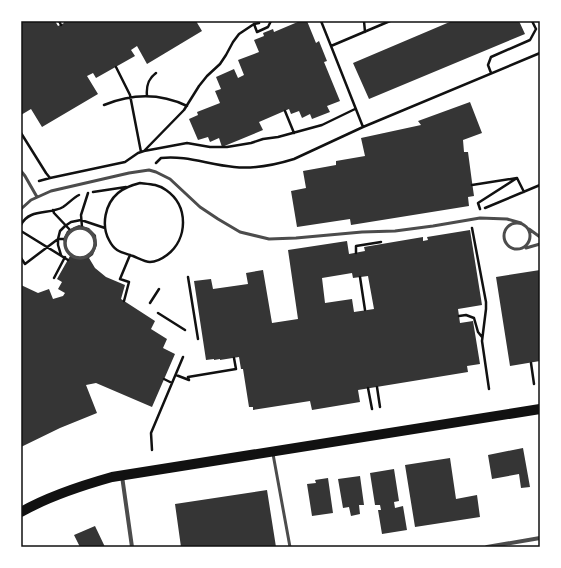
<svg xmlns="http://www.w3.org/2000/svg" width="561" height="568" viewBox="0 0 561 568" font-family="Merriweather,serif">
<rect width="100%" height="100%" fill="#fff"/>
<path fill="#353535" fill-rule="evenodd" d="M21 21H55L58 26 64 23 63 21H196L202 31 147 64 137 46 131 50 135 56 96 78 93 73 87 76 98 94 42 127 31 109 21 115Z
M300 21H307L316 43 319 41 327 61 324 62 340 101 327 106 330 112 312 119 310 114 302 118 299 111 291 114 289 109 259 122 263 130 222 147 219 138 210 142 208 137 198 140 189 119 198 115 197 112 220 103 215 91 221 89 216 77 234 69 238 78 244 75 238 60 259 52 254 40 264 36 263 33 273 29 274 32Z
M452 21H519L525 34 369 99 353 63Z
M470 102 482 133 463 140 464 152H468L472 182 474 196 468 197 469 206 351 225 350 219 297 227 291 191 306 188 303 171 336 165V161L365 156 361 138 421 125 418 121Z
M79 225 89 228 96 235 97 245 93 255 89 258 95 268 106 277 125 285 121 299 155 321 151 329 167 339 163 348 175 354 152 407 96 383 86 385 97 413 60 428 21 447V285L38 293 49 289 53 299 63 296 65 293 58 289 62 282 57 279 70 256 65 249 66 248 71 255 75 257 83 258 91 254 95 246 96 242 93 234 90 230 82 227 73 229 70 231 63 242 64 237 67 231 74 227Z
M470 230 482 305 458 309 460 323 473 321 480 364 467 366 468 372 358 390 360 402 312 410 310 401 253 410V407H249L243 369H241L239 357 220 360V359L214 360V359L206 360 194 281 211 279 213 289 248 284 246 273 263 270 272 323 298 319 288 250 347 241 349 254 365 251 364 247 423 237V241L428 240 427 237ZM352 273 353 278 368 276 374 309 354 312 352 299 325 303 322 278Z
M540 270V361L510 366 496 277Z
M523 448 530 487 521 488 519 474 492 479 488 455Z
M450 458 456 499 477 495 480 517 415 527 405 465Z
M394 469 399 501 394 502 395 508 403 506 407 530 382 534 378 510H381L380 505H375L370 473Z
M360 476 364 505H359L360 514 351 516 349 507 343 508 338 479Z
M328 478 333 513 312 516 307 484 316 483 315 480Z
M267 490 276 547H181L175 504Z
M95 526 105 547H80L74 535Z"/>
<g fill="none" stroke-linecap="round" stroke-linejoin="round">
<path stroke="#111" stroke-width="2.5" d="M59 21 61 25
M321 21 331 46 390 21
M364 21 365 32
M254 24 259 23
M331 46 363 127
M116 67 130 95 141 152
M491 73 488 65 491 57 530 40 536 29 532 21
M147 96C146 86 148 79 156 73
M104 105C131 94 160 93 187 106
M285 111 294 133
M21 133 46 173 50 178
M144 151 187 143 210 147H227L251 143 263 139 278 137 322 125 355 109
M156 163 161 158C186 155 209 165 234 167 254 169 275 165 294 159L363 127 540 53
M517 178 524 192
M39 181 50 178 125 162 138 153 144 151 184 110 199 86 207 76 220 64 226 55 233 42 239 34 254 24 257 32 268 27 271 21
M140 183C149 184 158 184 166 190 189 206 188 239 167 255 163 258 156 262 150 262 145 262 138 258 133 256 121 252 115 252 109 240 101 225 105 204 118 193 125 187 132 185 140 183Z
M472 185 517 178
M93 192 126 187
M485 208 540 185
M480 209 478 203 517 178
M53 210 54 213 71 231
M21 225C29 208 50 215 63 207 69 203 73 198 79 195
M82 227 81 215 88 193
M472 228 486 302V309L482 341 489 389
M21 231 68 260
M356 253V246L381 242
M61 255 58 245V239L60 231 65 226 71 222 81 220 105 228
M21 258 25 264 58 239H65
M188 277 198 339
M360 277 365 310
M54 278 65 257
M124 301 129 282 120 279 130 255
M150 303 159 289
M158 313 185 330
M459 316 466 315 474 318 478 332 482 337
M531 363 534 384
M176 375 189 380 188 377 236 369 234 358
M164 379 172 383
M377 387 380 407
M368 388 372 409
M152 450 151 433 183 357"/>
<path stroke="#4c4c4c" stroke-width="3" d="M21 171 25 176 37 197
M21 209 31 200 51 191 129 173 149 170 156 172 170 179 200 207 218 219 240 232 269 239 296 238 362 232 395 231 433 226 480 218 507 219 521 223
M504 236a13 13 0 1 1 26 0a13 13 0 1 1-26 0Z
M529 229 540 237
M526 248 540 244
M273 454 290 547"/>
<path stroke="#4c4c4c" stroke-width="3.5" d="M65 243a15 15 0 1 1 30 0a15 15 0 1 1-30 0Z"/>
<path stroke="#4c4c4c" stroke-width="4" d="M122 476 132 547
M487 547 540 538"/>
<path stroke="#111" stroke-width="10" d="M21 512C49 496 80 486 112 477L540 409"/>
</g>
<rect width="561" height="568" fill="none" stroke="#ffffff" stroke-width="44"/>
<rect x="22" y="22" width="517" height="524" fill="none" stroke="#111" stroke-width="1.5"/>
</svg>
